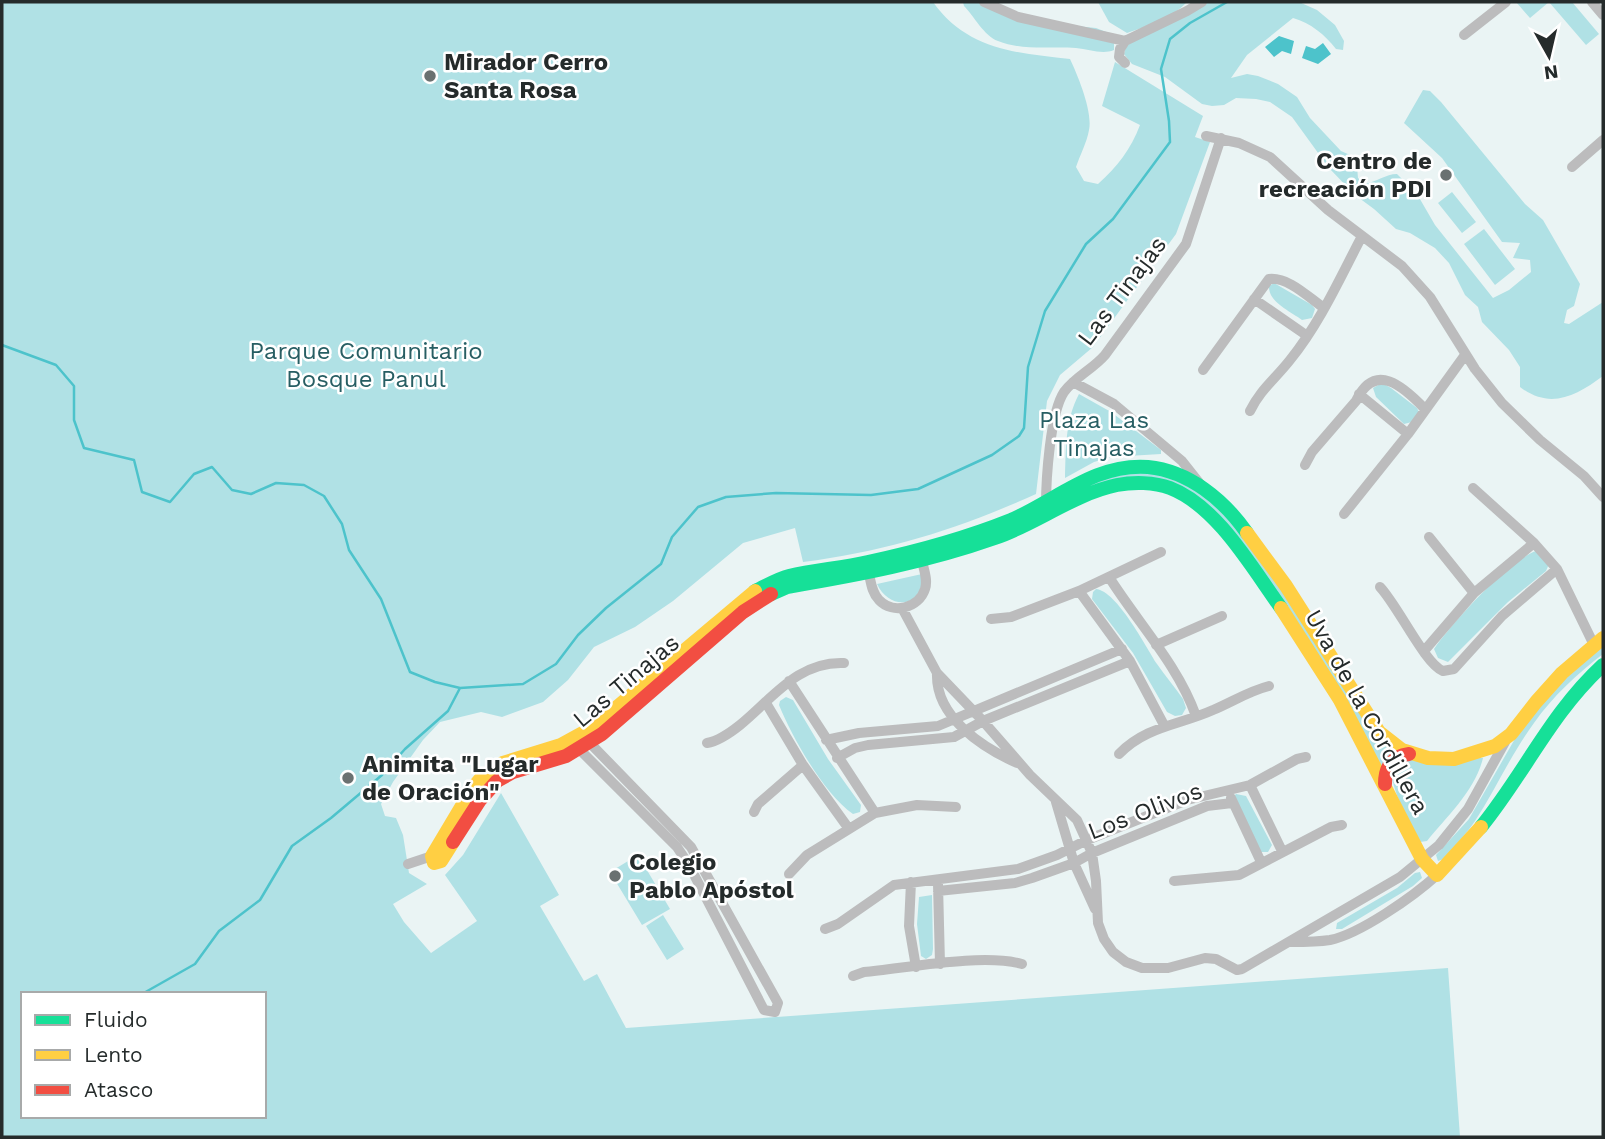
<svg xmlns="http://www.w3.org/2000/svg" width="1605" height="1139" viewBox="0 0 1605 1139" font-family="'Work Sans',sans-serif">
<rect width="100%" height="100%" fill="#eaf4f4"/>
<path fill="#b0e1e5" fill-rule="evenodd" d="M2 2H933C967 50 1017 53 1070 59 1078 76 1093 112 1089 130 1087 142 1080 155 1076 167L1084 181 1098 184C1117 167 1131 149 1140 125L1102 106 1115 62 1203 116 1195 137 1210 142 1176 234 1093 347 1060 375 1047 401 1036 494C958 529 889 551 803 562L795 528 743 543 673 601 635 627 594 647 568 680 543 702 502 717 481 712 440 722 423 740 393 782 381 804 385 816 396 818 403 835 409 873 427 884 393 904 404 922 431 953 477 921 445 875 463 855 501 793 559 895 540 906 584 981 597 974 626 1028 1448 968 1460 1137H2ZM23 994H264V1116H23Z
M963 2H986L994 8 1066 25 1096 28 1114 35V50C1102 55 1089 49 1076 48 1051 46 1023 51 998 41 984 36 974 16 964 6Z
M1098 2H1187C1172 18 1148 26 1127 33L1109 22Z
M1209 2H1299L1317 10 1335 25 1344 41 1343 50 1336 49C1325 35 1311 23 1293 18L1247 55 1231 78 1247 74 1258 76 1278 84 1297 97 1310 118 1341 151 1350 155 1357 166 1358 178 1365 184C1376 182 1386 174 1397 174L1417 194 1435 225 1493 298 1509 290 1531 272 1530 260 1513 258 1520 243 1502 242 1442 158 1404 123 1423 90 1430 91 1441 102 1525 204 1543 220 1580 284 1574 306 1567 310 1564 323 1569 324 1603 302V376C1576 396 1550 410 1520 387V367L1509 350 1482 322 1478 307 1465 295 1449 263 1435 248 1410 233 1396 229 1374 209 1355 195 1329 168 1292 117 1270 102 1256 99 1236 98 1224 105 1212 106 1202 104 1165 77 1132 64 1124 54 1127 43Z
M1516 2H1572L1599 34 1586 45 1549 2 1530 18Z
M1452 192 1476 222 1462 233 1438 203Z
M1484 229 1515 269 1495 285 1464 244Z
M1274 283 1312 305 1315 309 1312 318 1302 320C1290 311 1268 302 1269 286Z
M1382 383 1391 388 1417 408 1419 412 1412 422 1404 424 1376 397 1373 388Z
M1079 394 1111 412 1161 450V454L1111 457 1094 462 1065 478C1066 449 1065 420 1079 394Z
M1131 472 1168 475 1192 486 1233 522 1395 751 1381 767 1250 557 1164 483 1060 501 1095 481Z
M1536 551 1549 564 1546 571 1508 602 1448 662 1438 658 1434 649C1452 623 1508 561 1536 551Z
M922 574C925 606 891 613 877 584Z
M1096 589C1117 591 1146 647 1157 664 1165 676 1175 687 1183 699L1186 708 1182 715 1175 716 1167 712 1133 653 1092 599 1093 592Z
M1603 645V654C1577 674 1553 696 1534 723 1511 754 1496 789 1475 821 1466 835 1454 846 1444 859L1438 861 1436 855 1469 819 1520 730 1550 691Z
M786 697 793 700 828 759 861 805 860 812 853 814C824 794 792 737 779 705L780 701Z
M1483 758C1475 791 1447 816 1427 841L1420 842C1412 831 1390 786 1392 772 1394 766 1398 763 1403 759Z
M1236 794 1246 796 1272 845 1268 852H1261L1234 796Z
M638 855 670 909 642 925 610 872Z
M1420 872 1422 878 1413 886 1342 929H1336L1337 923 1397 888 1415 873Z
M932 895 933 949 932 955 926 959 921 956 917 924 919 897Z
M663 915 684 949 667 960 646 926Z"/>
<path fill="#4dc3cb" d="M1279 36 1294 41 1291 54 1282 51 1274 57 1265 47Z
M1323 43 1331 54 1318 64 1302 58 1306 46 1315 49Z"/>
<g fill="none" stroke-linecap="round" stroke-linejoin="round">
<path stroke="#4dc3cb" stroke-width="2.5" d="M2 345 56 365 74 386V420L84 448 134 460 142 492 170 502 194 474 212 467 232 490 251 494 276 483 304 485 324 496 342 524 349 550 381 599 410 672 435 682 460 688 523 684 556 664 578 635 606 608 661 564 672 537 698 507 726 497 776 493 871 495 918 489 992 455 1019 436 1024 428 1028 367 1045 311 1086 244 1113 219 1170 142 1169 121 1161 69 1170 39 1190 23 1227 2
M142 994 195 964 219 931 260 900 292 846 331 818 382 775 405 749 448 711 460 688"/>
<path stroke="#bcbcbd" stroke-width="10" d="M984 2 1018 17 1125 41
M1592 2 1603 15
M1464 35 1506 2
M1125 63 1119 57 1120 49 1125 41 1187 11 1202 2
M1206 136 1239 143 1270 157 1328 210 1402 266 1430 297 1475 369 1502 403 1540 440 1584 476 1603 497
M1572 167 1603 140
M1254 299 1306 335
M1203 370 1269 279C1289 277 1308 297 1324 308
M1073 382 1114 404 1182 461 1201 485
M1359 394 1408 434
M1250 411C1260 390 1276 378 1290 360 1320 323 1340 278 1362 236
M1305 465 1312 452 1356 401C1375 361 1403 386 1425 409
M1473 488 1534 543 1557 569 1594 645
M1046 506C1046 480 1050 413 1064 392 1075 377 1093 369 1105 355L1186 244 1221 138
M1344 514 1408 434 1465 355
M1429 537 1474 593
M869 574C871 583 872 593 879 600 893 615 919 608 925 589 928 580 924 570 922 561
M1109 577C1138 623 1178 665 1196 716
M1380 587C1398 606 1425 664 1443 671L1454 669 1502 616 1557 569
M1079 591 1130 661 1164 725
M902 608 937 673 983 721 1030 775 1077 820 1092 853 1096 881 1098 923 1104 939 1113 952 1126 962 1142 968H1168L1205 958 1216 959 1237 970 1242 969 1400 877 1439 845 1468 809 1505 742
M991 619 1011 617 1079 591 1161 552
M1156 645 1222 616
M1424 651 1474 593 1534 543
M937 673C935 716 981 747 1017 763
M789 681 875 813
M766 703 803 765 849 829
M826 740 859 733 938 726 1122 649
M707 743C719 741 730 733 740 725 773 698 798 661 844 663
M574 744 677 847 689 865 764 1010 775 1012 778 1003 691 847 586 739
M1119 754C1146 726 1180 725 1213 710 1232 702 1249 691 1269 686
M837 758 855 748 868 745 954 737 983 721 1130 661
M1250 785 1282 851
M1231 798 1261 862
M1056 802 1074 863 1095 909
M754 812 758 804 803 765
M408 864 432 856
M789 874 807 855 875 813 917 805 956 807
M1174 881 1239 875 1331 827 1342 825
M911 882 909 926 916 967
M938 884 940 964
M938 891 1015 883 1032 878 1074 863 1092 853 1207 806 1232 803
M825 929 838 924 894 885 1018 869 1057 855 1087 840 1187 800 1250 785 1297 759 1306 757
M1291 942C1304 942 1317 942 1330 940 1360 934 1414 896 1437 875
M853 976 864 972C907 968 983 953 1022 964"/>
<path stroke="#16e098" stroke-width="14" d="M755 591C766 586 777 579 789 576 815 570 842 568 868 562 915 552 966 538 1011 520 1057 500 1095 463 1148 467 1189 471 1224 500 1247 533
M771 594 787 587C858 575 927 562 995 538 1036 524 1074 494 1117 485 1133 482 1154 482 1170 488 1217 506 1252 568 1281 608
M1481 827C1525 773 1550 714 1603 665"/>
<path stroke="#ffcf43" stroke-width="14" d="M1247 533 1286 586 1379 732 1402 750 1428 758 1454 759 1495 746 1511 734 1536 702 1562 673 1603 638
M1281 608 1340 700 1422 859 1437 875 1481 827
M453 842 441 861 434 863 432 856 472 789 482 777 503 763 561 745 592 728 755 591"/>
<path stroke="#f24e42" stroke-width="14" d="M1385 784C1385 767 1392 756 1409 754
M453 842 480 800 497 781 513 772 566 756 602 734 743 612 771 594"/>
</g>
<g fill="#6a7171" stroke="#fff" stroke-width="2.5">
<circle cx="430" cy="76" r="7"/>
<circle cx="1446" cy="175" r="7"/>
<circle cx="348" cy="778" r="7"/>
<circle cx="615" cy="876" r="7"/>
</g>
<g text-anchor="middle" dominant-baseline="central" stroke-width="5" stroke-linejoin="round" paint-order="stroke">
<g font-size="24" font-weight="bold" fill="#252b2b" stroke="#fff" text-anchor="start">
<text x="444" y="62">Mirador Cerro<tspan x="444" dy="28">Santa Rosa</tspan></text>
<text x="1432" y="161" text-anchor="end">Centro de<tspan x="1432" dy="28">recreación PDI</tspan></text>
<text x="362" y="764">Animita "Lugar<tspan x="362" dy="28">de Oración"</tspan></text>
<text x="629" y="862">Colegio<tspan x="629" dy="28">Pablo Apóstol</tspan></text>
</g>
<g font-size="24" fill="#252b2b" stroke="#fff">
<text transform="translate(1122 291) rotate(-53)">Las Tinajas</text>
<text transform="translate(626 681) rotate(-40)">Las Tinajas</text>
<text transform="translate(1367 712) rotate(61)">Uva de la Cordillera</text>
<text transform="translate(1145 811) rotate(-21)">Los Olivos</text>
</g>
<g font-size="24" fill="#275e63" stroke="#fff">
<text x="366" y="351">Parque Comunitario<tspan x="366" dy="28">Bosque Panul</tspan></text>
<text x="1094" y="420">Plaza Las<tspan x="1094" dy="28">Tinajas</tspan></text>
</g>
</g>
<rect width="1605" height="1139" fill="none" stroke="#252b2b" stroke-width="7"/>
<rect x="21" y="992" width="245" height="126" fill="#ffffff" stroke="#a8aaaa" stroke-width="2"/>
<rect x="35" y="1015" width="35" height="10" fill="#16e098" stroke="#a8aaaa" stroke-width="2"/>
<text x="84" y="1027" font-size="21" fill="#252b2b">Fluido</text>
<rect x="35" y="1050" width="35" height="10" fill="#ffcf43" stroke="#a8aaaa" stroke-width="2"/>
<text x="84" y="1062" font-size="21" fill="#252b2b">Lento</text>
<rect x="35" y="1085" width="35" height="10" fill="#f24e42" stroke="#a8aaaa" stroke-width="2"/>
<text x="84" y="1097" font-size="21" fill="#252b2b">Atasco</text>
<g transform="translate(1549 56) rotate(172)" stroke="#ffffff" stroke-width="5" paint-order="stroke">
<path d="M0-5L12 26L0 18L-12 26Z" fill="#252b2b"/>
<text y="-10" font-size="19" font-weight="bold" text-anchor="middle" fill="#252b2b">N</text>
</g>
</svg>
